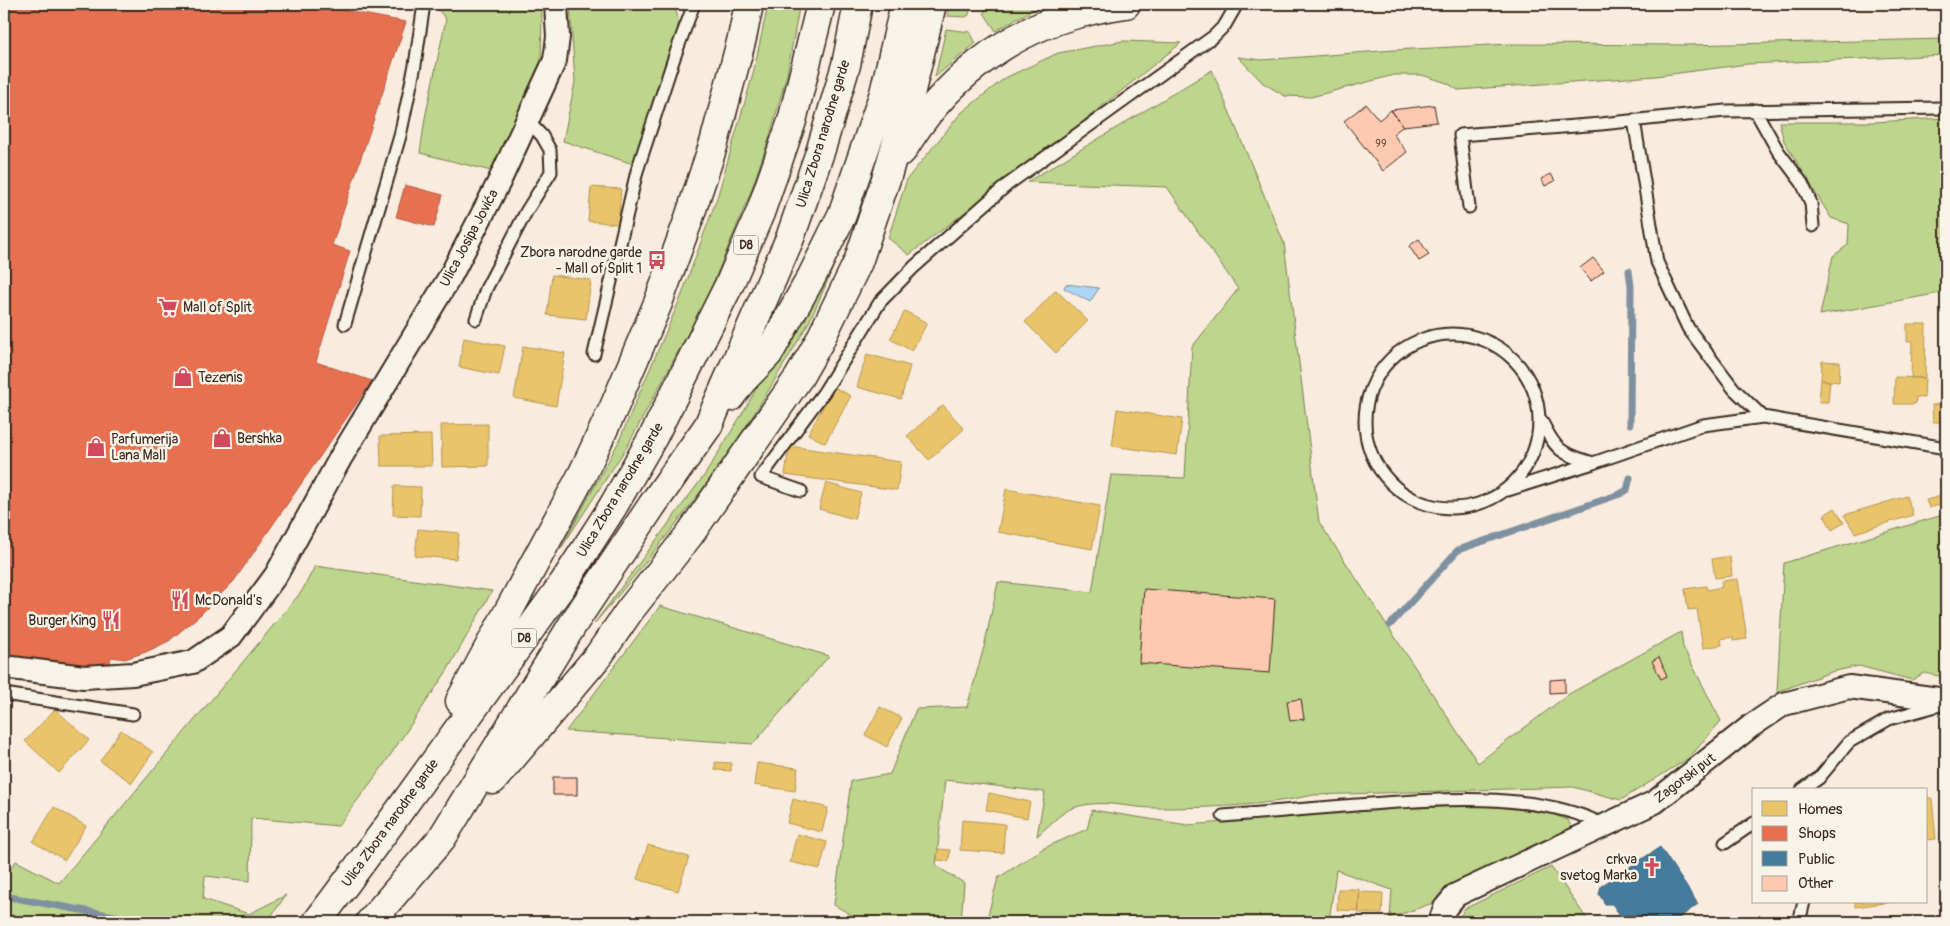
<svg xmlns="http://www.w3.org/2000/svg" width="1950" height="926" viewBox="0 0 1950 926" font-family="Pangolin,sans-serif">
<rect width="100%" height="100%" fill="#f9ebdd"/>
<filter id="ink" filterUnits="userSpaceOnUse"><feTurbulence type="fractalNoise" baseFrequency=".02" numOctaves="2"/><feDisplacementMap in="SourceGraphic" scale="10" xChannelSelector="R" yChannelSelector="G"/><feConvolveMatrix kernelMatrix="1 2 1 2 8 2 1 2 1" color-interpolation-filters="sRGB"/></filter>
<g filter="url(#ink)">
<path fill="#bdd58c" stroke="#7c8055" d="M435 4H540L542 16 541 61 491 171 420 153 425 118 446 19 435 6Z
M570 4H659L675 7 679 22 661 87 636 165 563 141 575 82Z
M949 4H971L969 15 965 17 947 16Z
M987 4 1045 5 1017 18 996 31 984 13Z
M768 5 799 8 787 74 770 136 750 194 707 298 628 445 560 550 618 443 681 297 717 198 753 74Z
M946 29 970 32 976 43 935 77Z
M1946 39V55L1748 64 1656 76 1458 90 1447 83 1422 75H1394L1311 97 1285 96 1263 83 1238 57 1262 60 1394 50 1510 44 1686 45Z
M1123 41 1181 43 1065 136 909 255 888 238 907 179 961 113 1005 78 1058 53Z
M1212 70 1284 243 1319 522 1478 763 1569 694 1681 632 1683 647 1721 721 1689 758 1621 800 1573 787 1314 795C1263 806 1208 808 1155 808 1126 808 1102 798 1073 808 1062 811 1046 829 1037 836L1045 792 945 780 936 866 964 883 961 922H856L857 918 834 905 851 781 890 774 916 709 967 707 984 647 998 582 1092 592 1111 475 1185 478 1192 347 1238 289 1167 187 1027 182Z
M1946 118V292L1820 315 1833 256 1848 245 1849 224 1831 218 1784 141 1779 122H1874Z
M869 170C851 222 833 272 809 322 800 338 790 355 780 371 727 463 663 543 594 624L706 473 745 409 791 325Z
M1946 514V669L1944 677 1924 673 1912 680 1859 666 1831 672 1777 692 1784 563Z
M315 566 492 591 447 671 381 769 338 826 251 818 250 881 205 876 203 899 249 914 286 895 267 922H17L4 917V878L16 861 59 883 302 591Z
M660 606 829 656 753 744 566 731Z
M1483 805 1549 813 1568 820 1572 828 1570 833 1436 902 1390 918 1392 890 1336 870 1329 922H986L998 878 1044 848 1087 829 1092 810 1188 825 1369 810Z
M1551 867 1589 922H1458L1464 909Z"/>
<path fill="#acd5f7" stroke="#7f91a0" d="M1066 284 1099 288 1090 302 1064 288Z"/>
<path fill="#e9c46a" stroke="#b59653" d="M591 187 621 189 618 224 588 221Z
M552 275 591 280 586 319 547 315Z
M1056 290 1088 321 1056 353 1025 322Z
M905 311 927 323 912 351 890 339Z
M1907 324H1926L1925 378H1911L1912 342H1907Z
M464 338 505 346 499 375 459 367Z
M523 346 565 353 556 406 514 398Z
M867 354 910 366 901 399 857 387Z
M1822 361 1840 362 1839 382 1821 380Z
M1895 377 1925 378 1924 398 1916 397 1915 404H1894Z
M1821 380 1830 381 1828 402H1819Z
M834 387 851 396 825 443 808 434Z
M1946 404V422H1933L1932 405Z
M943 405 964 429 929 460 907 436Z
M1117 409 1182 419 1177 455 1112 446Z
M488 424V466L442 467 441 425Z
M431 435 432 466H381L380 436Z
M789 446 901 462 897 490 785 475Z
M826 483 861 493 854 519 819 509Z
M394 486 421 487 420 516 393 515Z
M1006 489 1100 506 1092 549 998 532Z
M1945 495 1946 503 1929 508 1926 500Z
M1907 496 1913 515 1855 533 1844 515Z
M1835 508 1844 523 1832 530 1824 515Z
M418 529 459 533 456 559 415 556Z
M1730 556 1732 576 1715 578 1712 559Z
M1738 579 1747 639 1733 641V637L1721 639 1722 645 1703 648 1697 609 1688 610 1685 589 1706 586 1707 590 1722 587 1721 581Z
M880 707 902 718 887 747 865 735Z
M55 709 89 740 59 773 25 741Z
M121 730 153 752 132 783 100 761Z
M715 762 731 763V771L715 770Z
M757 763 798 768 795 791 754 785Z
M989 793 1030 802 1027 818 986 810Z
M1926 798H1932L1936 839 1926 840Z
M793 799 828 808 822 832 787 823Z
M54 807 86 826 65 860 33 842Z
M962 820 1005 824 1003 853 960 850Z
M797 834 827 842 820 869 790 862Z
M648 845 689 857 678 891 637 879Z
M938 849 950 850 949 861 937 860Z
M1338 889H1359V911L1337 910Z
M1360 892 1383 893 1382 914 1358 913Z
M1855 902H1891L1855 907Z"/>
<path fill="#e76f51" stroke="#b35a42" d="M4 4H309L406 22 332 245 350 251 316 362 372 381 234 581 201 614 169 641 146 652 125 659 111 657 109 668 4 655Z
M405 185 443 195 434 227 396 217Z"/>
<path fill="#457b9d" stroke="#426377" d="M1660 847 1698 904 1674 922H1625L1612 904H1605L1599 894 1601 886Z"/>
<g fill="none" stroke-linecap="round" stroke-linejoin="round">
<path stroke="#7f91a0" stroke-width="7" d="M1629 271 1631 286 1630 424
M1390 625 1458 550 1620 494 1627 490 1630 478
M4 896 147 922"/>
</g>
<path fill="#ffc9b1" stroke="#3b2a1e" d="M1366 104 1379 120 1391 110 1403 126 1393 134 1407 152 1383 171 1344 121Z
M1434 105 1437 122 1403 126 1391 110Z
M1551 174 1555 181 1545 186 1541 179Z
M1419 239 1429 255 1419 261 1409 246Z
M1593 258 1604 271 1591 281 1580 268Z
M1144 589 1275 599 1270 673 1139 663Z
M1659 657 1667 676 1661 679 1652 661Z
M1565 679V692L1550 693V680Z
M1301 699 1304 719 1290 721 1287 701Z
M553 777H577V795H553Z"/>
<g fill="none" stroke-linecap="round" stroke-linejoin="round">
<g stroke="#3b2a1e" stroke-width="15">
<path id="service" d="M1755 110 1778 151 1802 183 1811 203 1813 226
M1634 120 1657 262 1688 328 1734 389 1763 417 1946 448
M1469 207 1460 135 1601 124 1725 111 1946 108
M476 319 486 289 526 212 551 172 550 150 542 136 527 120
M345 324 400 136 415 65 424 4
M1365 421a87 87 0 1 1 174 0a87 87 0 1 1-174 0Z
M594 354 637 171 674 58 694 4
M1541 420C1556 451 1560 453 1593 463
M1508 490 1593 463 1703 425 1763 417
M801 491 761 477 824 392 880 302 914 267 1007 185 1214 36 1225 25 1237 4
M4 694 133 714
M1802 790 1819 778 1849 742 1889 719 1940 705
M1223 816C1267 812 1312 809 1356 805 1430 799 1537 790 1604 825
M1725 843 1754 823
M1799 922 1804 902"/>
</g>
<g stroke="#3b2a1e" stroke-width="26">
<path id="minor" d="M4 667 84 677 133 674 193 662 231 636 276 575 341 457 451 275 499 182 555 60 558 37 556 4
M1440 922 1445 908 1456 895 1655 802 1751 726 1784 704 1849 687 1946 700"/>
</g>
<g stroke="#3b2a1e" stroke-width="31">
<path id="trunk" d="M902 151C942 83 1007 30 1085 12 1098 8 1112 6 1126 4
M730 397 742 381 769 353 812 276 842 215 884 93 905 4
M460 701 582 475 614 407 658 303 687 224 714 143 742 38 749 4
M493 780 599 655 630 610 690 534 799 377 819 342 858 262 887 176 908 103 932 4
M317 922 384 832 563 584 612 508 653 437 730 283 760 213 792 121 821 4
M370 922 442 838 573 624 653 504 708 426 790 238 821 149 846 65 858 4"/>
</g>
<use href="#service" stroke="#f7f3e8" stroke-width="11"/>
<use href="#minor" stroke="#f7f3e8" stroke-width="22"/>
<use href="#trunk" stroke="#f7f3e8" stroke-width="28"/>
</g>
</g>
<defs>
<g id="bus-bare" transform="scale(1.5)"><path d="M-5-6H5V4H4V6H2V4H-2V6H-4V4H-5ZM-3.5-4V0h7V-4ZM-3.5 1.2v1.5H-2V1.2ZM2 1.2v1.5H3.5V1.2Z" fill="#d1495b" stroke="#f7f3e8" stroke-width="2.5" paint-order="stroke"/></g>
<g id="supermarket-bare" transform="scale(1.5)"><path d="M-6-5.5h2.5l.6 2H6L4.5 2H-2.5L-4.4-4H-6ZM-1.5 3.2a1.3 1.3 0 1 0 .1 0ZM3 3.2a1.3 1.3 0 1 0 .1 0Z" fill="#d1495b" stroke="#f7f3e8" stroke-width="2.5" paint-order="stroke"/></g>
<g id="shop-bare" transform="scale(1.5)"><path d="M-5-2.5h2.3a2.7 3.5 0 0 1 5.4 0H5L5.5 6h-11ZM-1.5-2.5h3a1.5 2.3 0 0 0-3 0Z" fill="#d1495b" stroke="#f7f3e8" stroke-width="2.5" paint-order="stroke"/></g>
<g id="restaurant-bare" transform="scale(1.5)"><path d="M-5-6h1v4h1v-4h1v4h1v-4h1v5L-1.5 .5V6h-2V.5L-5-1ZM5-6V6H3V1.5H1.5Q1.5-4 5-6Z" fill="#d1495b" stroke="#f7f3e8" stroke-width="2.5" paint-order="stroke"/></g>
<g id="church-bare" transform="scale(1.5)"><path d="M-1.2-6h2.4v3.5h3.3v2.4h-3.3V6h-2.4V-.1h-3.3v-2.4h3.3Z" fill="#d1495b" stroke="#f7f3e8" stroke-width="2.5" paint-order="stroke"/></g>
</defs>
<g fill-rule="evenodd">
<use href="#bus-bare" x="657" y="260"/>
<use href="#supermarket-bare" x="168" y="307"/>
<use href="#shop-bare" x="183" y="377"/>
<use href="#shop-bare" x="222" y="438"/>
<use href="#shop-bare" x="96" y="447"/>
<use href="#restaurant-bare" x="180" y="600"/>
<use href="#restaurant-bare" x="111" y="620"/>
<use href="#church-bare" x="1652" y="867"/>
</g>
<g text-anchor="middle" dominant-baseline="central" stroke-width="5" stroke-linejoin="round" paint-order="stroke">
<g font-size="11" fill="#6c5243">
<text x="1381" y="143">99</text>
</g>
<g fill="#f7f3e8" stroke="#73665b" stroke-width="1">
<rect x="733.5" y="235.5" width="25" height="19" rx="4"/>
<rect x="511.5" y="628.5" width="25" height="19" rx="4"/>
</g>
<g font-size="12" font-weight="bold" fill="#3b2a1e">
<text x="746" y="245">D8</text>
<text x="524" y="638">D8</text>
</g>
<g font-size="14" fill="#3b2a1e" stroke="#f7f3e8">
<text transform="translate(823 134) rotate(-73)">Ulica Zbora narodne garde</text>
<text transform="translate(469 238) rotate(-62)">Ulica Josipa Jovića</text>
<text transform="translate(620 490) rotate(-59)">Ulica Zbora narodne garde</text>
<text transform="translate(1685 778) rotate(-37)">Zagorski put</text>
<text transform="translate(390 823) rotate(-54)">Ulica Zbora narodne garde</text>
</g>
<g font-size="14" fill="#3b2a1e" stroke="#f7f3e8" text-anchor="start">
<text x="642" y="252" text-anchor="end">Zbora narodne garde<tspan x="642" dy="16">- Mall of Split 1</tspan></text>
<text x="183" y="307">Mall of Split</text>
<text x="198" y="377">Tezenis</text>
<text x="237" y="438">Bershka</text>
<text x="111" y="439">Parfumerija<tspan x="111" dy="16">Lana Mall</tspan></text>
<text x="195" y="600">McDonald's</text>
<text x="96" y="620" text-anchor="end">Burger King</text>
<text x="1637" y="859" text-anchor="end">crkva<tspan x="1637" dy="16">svetog Marka</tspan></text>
</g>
</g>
<rect width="1950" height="926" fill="none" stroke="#f7f3e8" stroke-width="20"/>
<rect x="10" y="10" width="1930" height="906" fill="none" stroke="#3b2a1e" stroke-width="2" filter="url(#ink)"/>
<rect x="1752" y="788" width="175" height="115" fill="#f7f3e8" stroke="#aca397"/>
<rect x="1762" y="801" width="25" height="15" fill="#e9c46a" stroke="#aca397"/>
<text x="1798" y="814" font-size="15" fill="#3b2a1e">Homes</text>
<rect x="1762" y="826" width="25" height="15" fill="#e76f51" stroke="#aca397"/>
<text x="1798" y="838" font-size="15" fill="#3b2a1e">Shops</text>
<rect x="1762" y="851" width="25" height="15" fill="#457b9d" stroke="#aca397"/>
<text x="1798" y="864" font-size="15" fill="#3b2a1e">Public</text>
<rect x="1762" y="876" width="25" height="15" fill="#ffc9b1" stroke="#aca397"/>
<text x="1798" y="888" font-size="15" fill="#3b2a1e">Other</text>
</svg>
